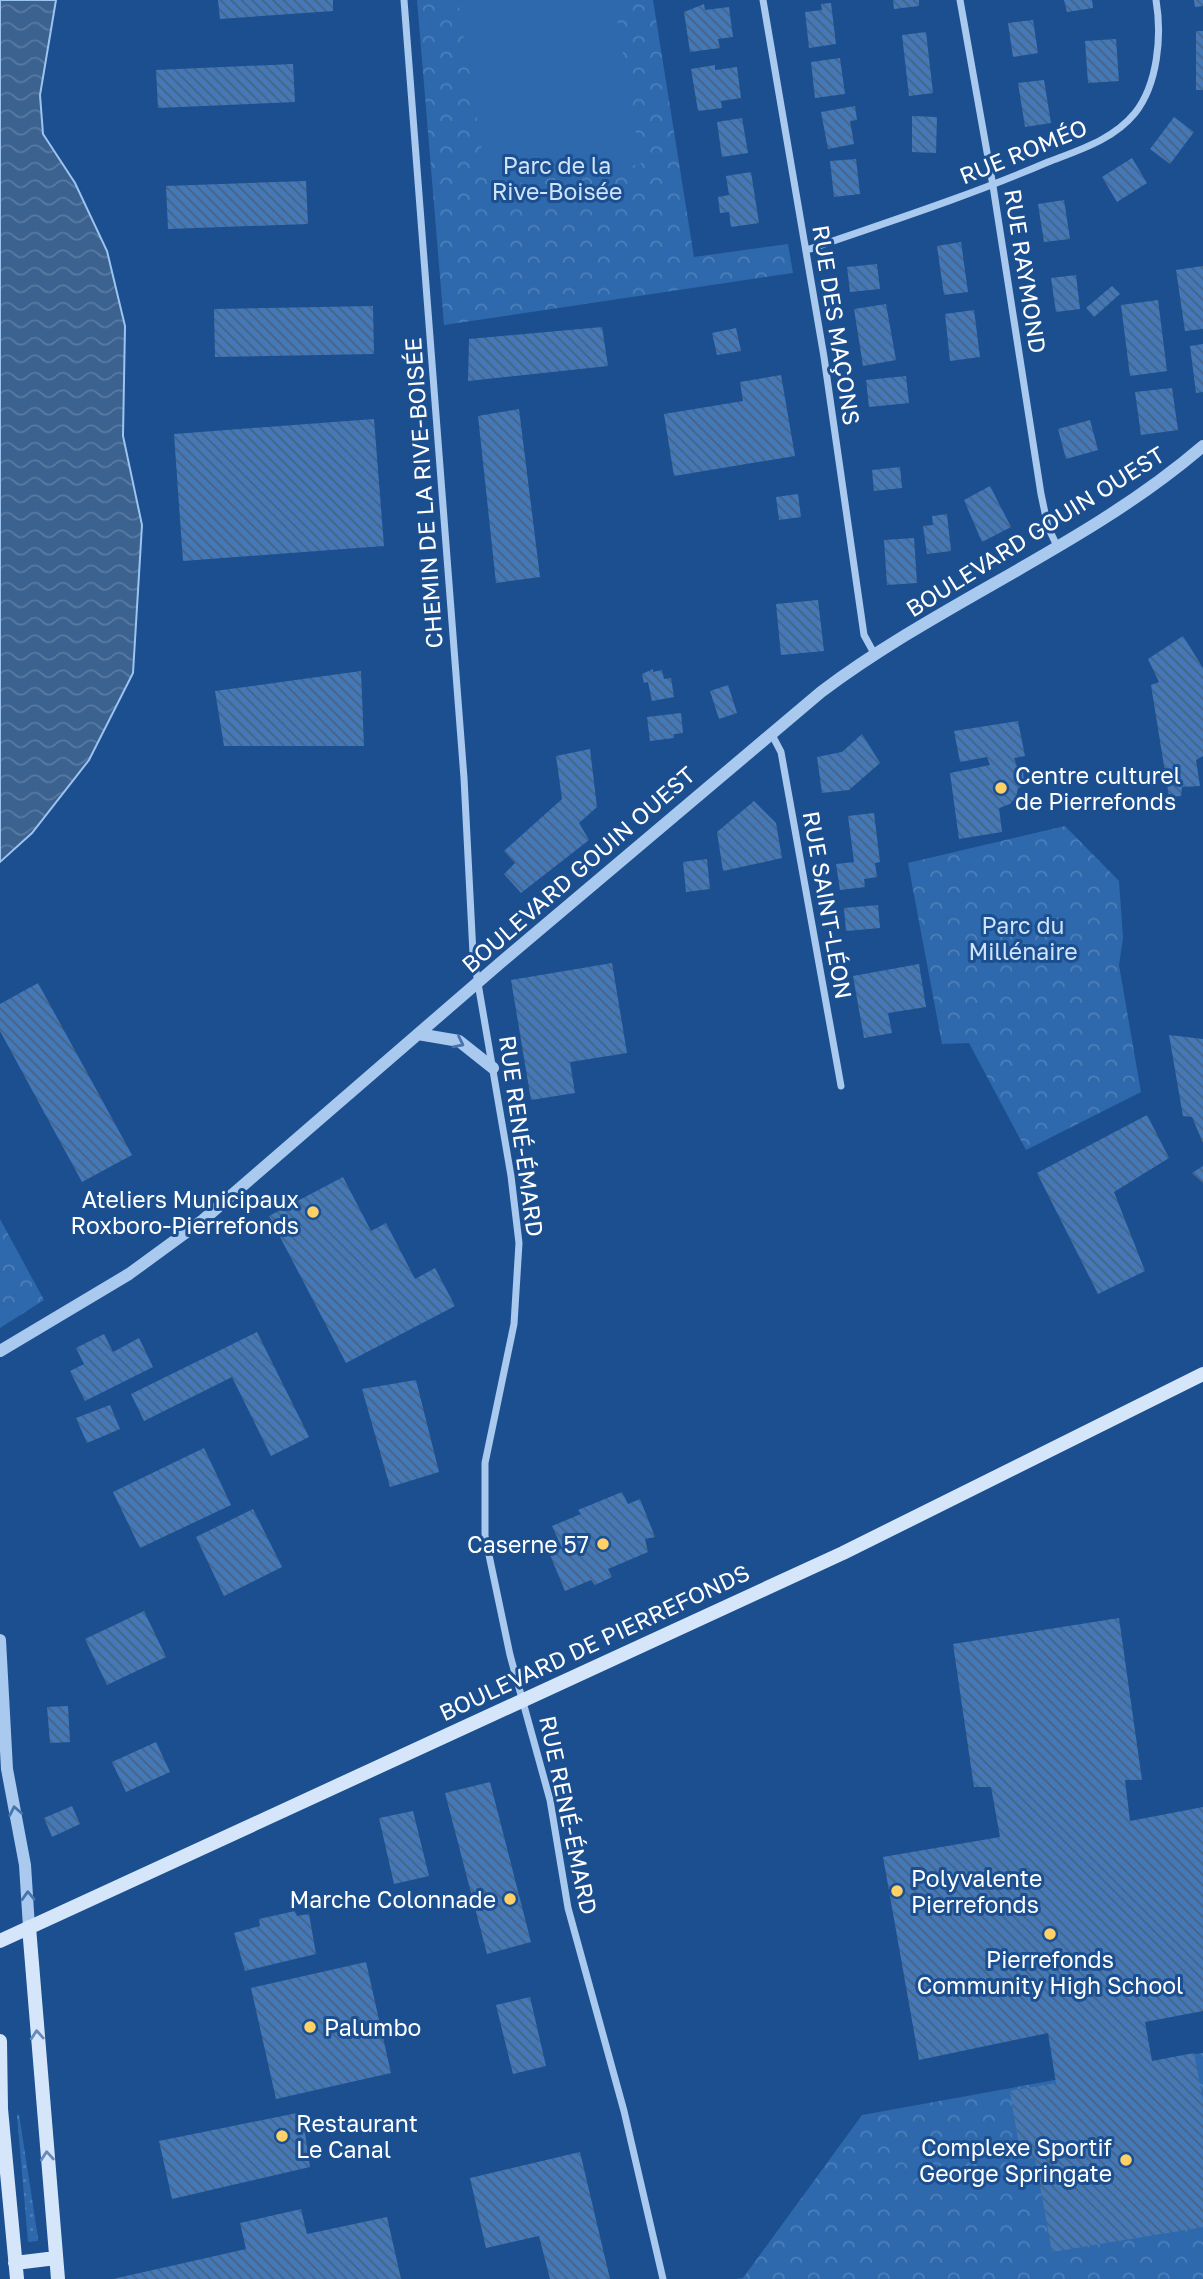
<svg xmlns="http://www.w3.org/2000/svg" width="1203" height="2279" viewBox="0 0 1203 2279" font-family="'Golos Text',sans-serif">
<defs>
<pattern id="grass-dots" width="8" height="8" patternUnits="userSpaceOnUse" patternTransform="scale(1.75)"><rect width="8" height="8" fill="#2e69ad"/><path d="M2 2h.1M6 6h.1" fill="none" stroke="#4d80b9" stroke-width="1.8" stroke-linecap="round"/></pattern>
<pattern id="forest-crowns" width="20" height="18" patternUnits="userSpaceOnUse" patternTransform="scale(1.75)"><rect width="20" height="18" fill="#2e69ad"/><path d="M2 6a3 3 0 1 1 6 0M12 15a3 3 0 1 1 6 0" fill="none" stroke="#4d80b9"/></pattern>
<pattern id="water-waves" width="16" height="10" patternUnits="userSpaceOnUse" patternTransform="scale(1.75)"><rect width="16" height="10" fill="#3c6290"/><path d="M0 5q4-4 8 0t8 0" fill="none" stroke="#597aa1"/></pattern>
<pattern id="building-back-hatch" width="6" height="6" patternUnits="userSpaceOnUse" patternTransform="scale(1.75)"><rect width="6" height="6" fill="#4478b7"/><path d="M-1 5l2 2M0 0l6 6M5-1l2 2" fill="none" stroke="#486282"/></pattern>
</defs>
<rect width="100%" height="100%" fill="#1b4f8f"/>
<path fill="url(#grass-dots)" d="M19 2114 38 2238V2241L28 2242 17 2115Z"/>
<path fill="url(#forest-crowns)" d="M417 0H653L694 257 788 244 793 273 444 325Z
M1065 826 1119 881 1123 938 1119 965 1141 1092 1026 1150 969 1043 942 1044 908 863Z
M0 1219 44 1300 0 1328Z
M1203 2053V2279H736L743 2278 862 2115Z"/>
<path fill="#2e69ad" d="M458 0H614L641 164 488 188Z"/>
<path fill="url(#water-waves)" stroke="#9cc4f0" stroke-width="2" d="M0 0H56L40 95 43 134 75 183 107 251 125 326 123 436 142 525 133 673 89 760 32 833 0 862Z"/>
<path fill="url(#building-back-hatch)" d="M218 0H333V11L220 19Z
M893 0H919V6L894 9Z
M1064 0H1092L1093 8 1067 12Z
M1194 0H1203V6L1195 7Z
M831 3 836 44 809 48 805 12 822 10 821 4Z
M704 4 705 10 729 7 733 37 718 39 720 48 690 52 684 12Z
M1033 20 1038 53 1013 57 1008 23Z
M1196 31H1203V90H1196Z
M926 32 933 93 909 96 902 35Z
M1116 39 1119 81 1088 83 1085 41Z
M840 58 845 94 815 98 811 62Z
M293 64 295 102 158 108 156 70Z
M715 65V70L737 67 741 98 721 101 722 108 698 111 691 69Z
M1044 80 1051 123 1025 127 1018 83Z
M855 106 857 120 850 121 854 144 828 149 821 112Z
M912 116 937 117 936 153 912 152Z
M1174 117 1194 132 1170 164 1150 149Z
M742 118 748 153 722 157 717 122Z
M1132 158 1147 183 1117 202 1102 177Z
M856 159 860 194 834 197 830 161Z
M751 172 759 223 731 227 729 212 720 213 718 197 729 195 726 176Z
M306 181 308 224 168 229 166 186Z
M1064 200 1070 239 1044 242 1038 204Z
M961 242 968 292 944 295 937 246Z
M877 264 880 289 850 292 847 267Z
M1203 266V329L1185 331 1176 270Z
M1076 275 1080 309 1056 312 1051 278Z
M1112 286 1120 294 1094 317 1086 308Z
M1158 300 1167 371 1130 376 1121 305Z
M886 304 896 360 863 366 854 309Z
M373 306 374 354 215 357 214 309Z
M974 310 980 357 950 361 945 314Z
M602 327 608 366 468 381 469 339Z
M736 328 741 351 717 355 712 333Z
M1203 344V392L1196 393 1190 346Z
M781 375 795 456 674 476 664 414 743 401 740 382Z
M906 376 909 403 869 407 866 380Z
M1172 388 1178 430 1141 435 1135 392Z
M519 409 540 577 496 583 478 416Z
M374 419 384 546 183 561 174 434Z
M1090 420 1098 450 1066 459 1058 429Z
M900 467 902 488 874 491 872 470Z
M990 486 1011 527 982 542 964 500Z
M798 494 801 517 779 520 776 497Z
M947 514 951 551 927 554 923 526 933 525 932 516Z
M914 538 917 583 887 585 884 540Z
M818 600 824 651 781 655 776 604Z
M1183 636 1203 668V756L1196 760 1200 786 1182 787 1181 796 1169 797 1151 685 1159 682 1148 659Z
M653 669V672L662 670 664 679 671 678 674 697 652 701 648 682 644 683 642 674Z
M361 671 364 746H224L215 691Z
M728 685 737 713 719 719 710 691Z
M681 713 683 733 674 734V738L650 741 647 717Z
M1018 721 1025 756 1014 758 1018 769H1023L1024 786 1018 788 1016 797 1010 804 999 808 1002 832 959 839 950 773 990 765 987 757 960 762 954 731Z
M862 734 880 763 849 790 822 793 817 757 842 752Z
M590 749 597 807 579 823 589 840 521 893 504 874 515 863 504 851 562 799 556 756Z
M754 801 776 823 782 858 723 871 717 832Z
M874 813 880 862 875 863 877 877 864 879 865 887 840 890 836 864 854 862 848 816Z
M707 859 710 889 686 892 683 862Z
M878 905 880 928 846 931 844 908Z
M612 963 627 1053 570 1062 575 1093 531 1100 511 980Z
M919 964 926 1007 888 1013 892 1033 864 1038 853 976Z
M38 983 132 1155 82 1182 0 1031V1004Z
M1169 1035 1203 1039V1143L1192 1117 1183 1116Z
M1147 1115 1169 1158 1114 1192 1145 1271 1098 1294 1037 1173Z
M1203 1166V1183L1192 1173Z
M343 1177 371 1231 386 1223 415 1279 435 1268 455 1306 346 1363 269 1216Z
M257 1332 309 1437 271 1456 232 1377 144 1421 131 1394Z
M104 1334 113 1352 139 1338 153 1367 85 1401 70 1371 84 1364 76 1348Z
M416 1380 439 1472 390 1487 362 1389Z
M110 1405 120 1429 87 1443 76 1418Z
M204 1448 231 1505 140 1548 113 1492Z
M622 1492 628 1504 640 1499 655 1537 645 1539 648 1552 608 1569 612 1577 595 1585 591 1580 565 1591 550 1555 562 1548 552 1526 581 1514 578 1510Z
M253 1509 282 1567 224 1596 196 1537Z
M144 1611 166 1657 107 1685 85 1639Z
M1119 1618 1142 1780H1125L1130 1821 1203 1807V2011L1145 2022 1152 2061 1194 2053 1203 2100V2227L1052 2252 1035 2158H1021L1010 2091 1056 2083 1048 2033 919 2060 883 1857 1000 1837 991 1787H974L953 1644Z
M68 1706 70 1742 50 1743 47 1707Z
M156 1742 170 1772 126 1792 112 1762Z
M490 1782 531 1942 487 1954 445 1793Z
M72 1806 80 1824 52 1837 44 1818Z
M413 1811 429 1876 394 1884 379 1818Z
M295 1911 297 1916 309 1914 316 1954 245 1971 234 1933 260 1926 259 1919Z
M366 1962 391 2073 276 2099 251 1988Z
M530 1997 546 2066 513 2074 496 2005Z
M302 2112 310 2167 172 2199 159 2141Z
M580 2152 610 2279H550L539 2236 486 2248 470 2178Z
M301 2209 307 2234 387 2217 401 2279H113L246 2249 240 2223Z"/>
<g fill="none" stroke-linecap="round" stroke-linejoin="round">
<path stroke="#a9c9ee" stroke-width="7" d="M404 0 464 778 473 954 511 1176 519 1243 514 1324 485 1463V1536L510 1655 550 1800 568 1908 624 2111 663 2279
M763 0 824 357 864 635 875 655
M960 0 993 186 1041 494 1048 527 1057 546
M807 250C888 222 969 196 1048 162 1079 150 1113 140 1135 113 1158 84 1162 35 1156 0
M771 733 781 752 841 1086"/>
<path stroke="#a9c9ee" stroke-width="12" d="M418 1034 459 1041 493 1068
M0 1351 129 1274 203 1220 499 964 821 692C942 601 1088 545 1203 446
M0 1640 7 1769 25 1865 29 1927"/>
<path stroke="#d6e6fa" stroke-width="14" d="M29 1927 58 2279
M0 1941 843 1553 1203 1374
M0 2041 1 2109 17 2279
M15 2263 56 2258"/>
</g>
<defs><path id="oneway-chevron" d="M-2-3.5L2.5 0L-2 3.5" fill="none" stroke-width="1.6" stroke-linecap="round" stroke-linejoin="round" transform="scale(1.75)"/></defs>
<g stroke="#4674ac">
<use href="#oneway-chevron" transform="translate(459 1043) rotate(26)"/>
<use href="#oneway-chevron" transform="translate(15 1811) rotate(-101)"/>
<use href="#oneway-chevron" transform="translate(28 1896) rotate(-92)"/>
</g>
<g stroke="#668bba">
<use href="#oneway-chevron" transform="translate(37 2035) rotate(-94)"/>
<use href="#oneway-chevron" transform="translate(47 2156) rotate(-95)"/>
</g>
<g fill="#ffd166" stroke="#1b4f8f" stroke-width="2.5">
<circle cx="1001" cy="788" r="7"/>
<circle cx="313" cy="1212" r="7"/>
<circle cx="603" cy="1544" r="7"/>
<circle cx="897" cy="1891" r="7"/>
<circle cx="510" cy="1899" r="7"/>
<circle cx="1050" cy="1934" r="7"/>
<circle cx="310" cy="2027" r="7"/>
<circle cx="282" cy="2136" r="7"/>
<circle cx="1126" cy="2160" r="7"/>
</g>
<g text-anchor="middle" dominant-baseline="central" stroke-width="6" stroke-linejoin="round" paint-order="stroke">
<g font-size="23" fill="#fff" stroke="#1b4f8f">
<text transform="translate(1023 151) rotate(-22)">RUE ROMÉO</text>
<text transform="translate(1026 271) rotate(81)">RUE RAYMOND</text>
<text transform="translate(837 325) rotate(81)">RUE DES MAÇONS</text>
<text transform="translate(423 493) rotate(-94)">CHEMIN DE LA RIVE-BOISÉE</text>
<text transform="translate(1035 531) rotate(-32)">BOULEVARD GOUIN OUEST</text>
<text transform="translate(578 869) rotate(-41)">BOULEVARD GOUIN OUEST</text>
<text transform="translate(828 905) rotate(80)">RUE SAINT-LÉON</text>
<text transform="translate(522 1136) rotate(82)">RUE RENÉ-ÉMARD</text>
<text transform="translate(594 1642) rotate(-25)">BOULEVARD DE PIERREFONDS</text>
<text transform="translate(569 1815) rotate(78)">RUE RENÉ-ÉMARD</text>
</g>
<g font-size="23" fill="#cfe3fa" stroke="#1b4f8f">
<text x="557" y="165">Parc de la<tspan x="557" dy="26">Rive-Boisée</tspan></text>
<text x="1023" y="925">Parc du<tspan x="1023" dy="26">Millénaire</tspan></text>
</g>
<g font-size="23" fill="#fff" stroke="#1b4f8f" text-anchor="start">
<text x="1015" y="775">Centre culturel<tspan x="1015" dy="26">de Pierrefonds</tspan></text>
<text x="299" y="1199" text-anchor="end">Ateliers Municipaux<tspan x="299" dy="26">Roxboro-Pierrefonds</tspan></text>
<text x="589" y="1544" text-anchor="end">Caserne 57</text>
<text x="911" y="1878">Polyvalente<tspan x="911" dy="26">Pierrefonds</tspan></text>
<text x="496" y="1899" text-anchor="end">Marche Colonnade</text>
<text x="1050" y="1959" text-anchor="middle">Pierrefonds<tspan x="1050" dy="26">Community High School</tspan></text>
<text x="324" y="2027">Palumbo</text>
<text x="296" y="2123">Restaurant<tspan x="296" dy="26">Le Canal</tspan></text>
<text x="1112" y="2147" text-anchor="end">Complexe Sportif<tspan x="1112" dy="26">George Springate</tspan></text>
</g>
</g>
</svg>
